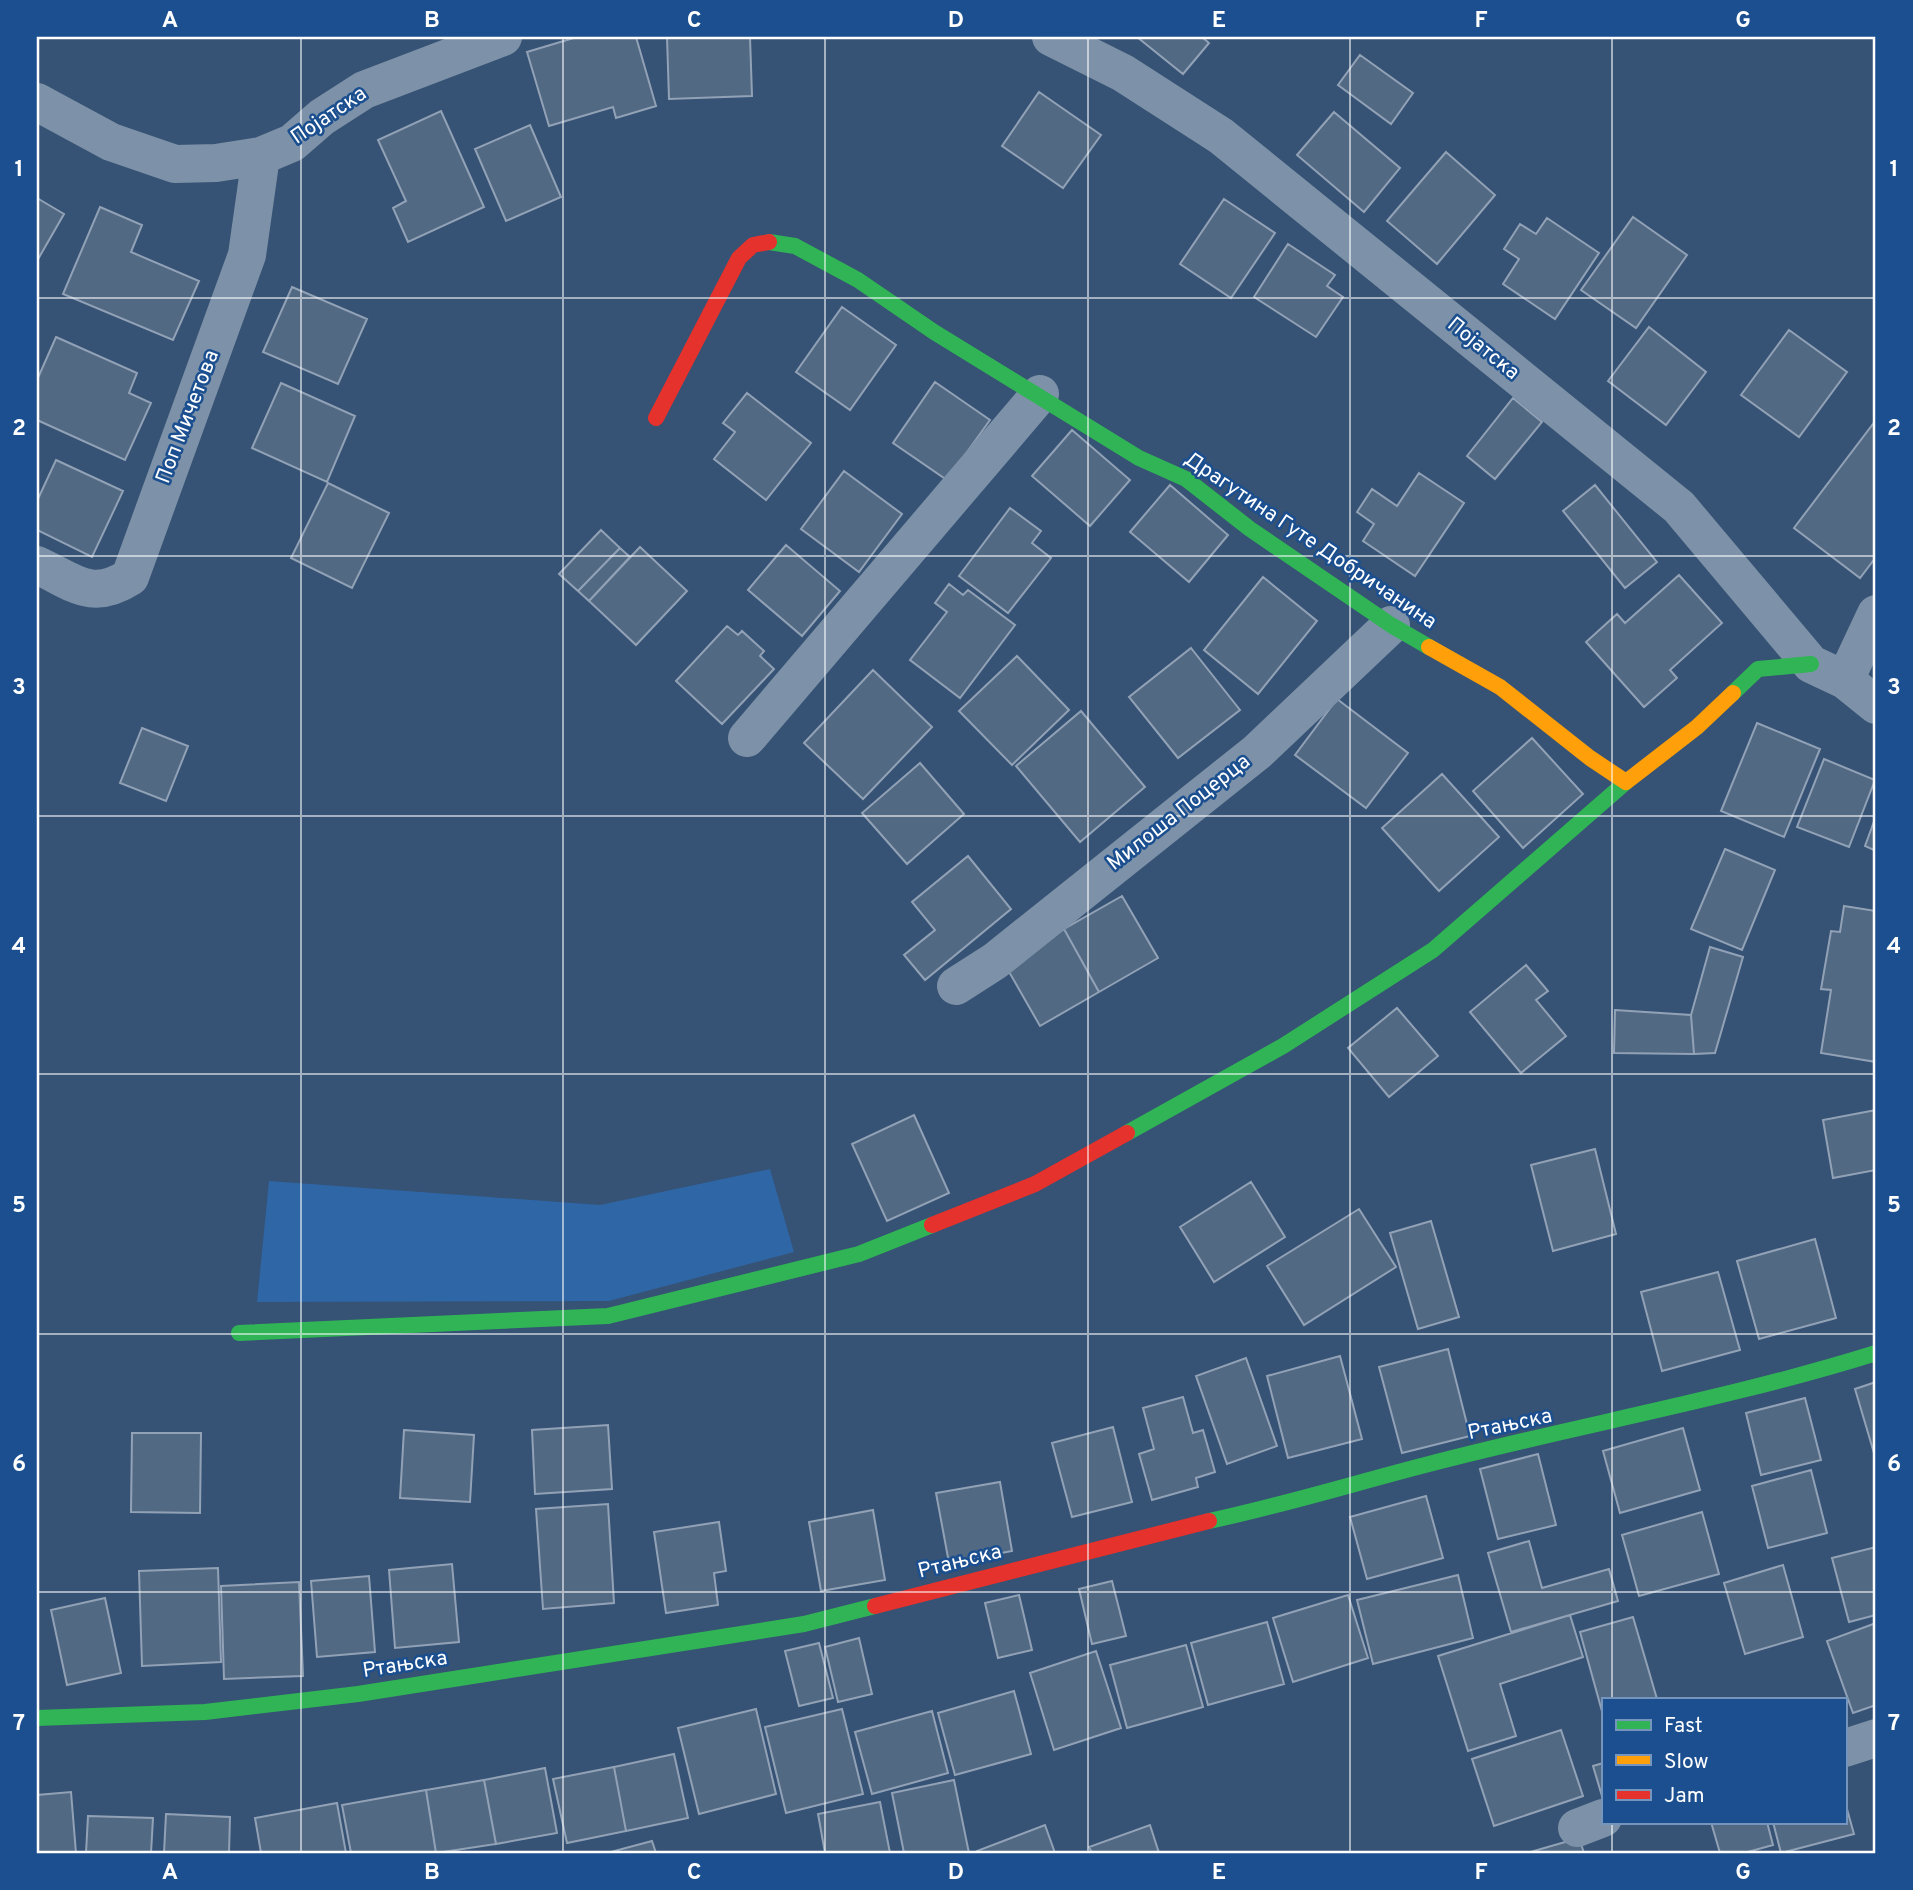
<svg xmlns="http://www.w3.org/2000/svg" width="1913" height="1890" viewBox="0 0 1913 1890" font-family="Overpass,sans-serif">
<rect width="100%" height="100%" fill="#365274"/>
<path fill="#2f66a5" d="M770 1169 794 1252 609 1301 257 1302 269 1181 600 1205Z"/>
<path fill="#526984" stroke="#92a2b6" stroke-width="2" d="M577 37H636L656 106 616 118 613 107 549 126 527 52Z
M667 37H750L752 96 669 99Z
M1137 37H1202L1209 43 1183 74Z
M1360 55 1413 93 1391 124 1338 85Z
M1039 92 1101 135 1063 188 1002 146Z
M441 111 484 207 408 242 393 208 406 201 378 140Z
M1334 112 1400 168 1364 212 1297 155Z
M530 125 561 197 506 221 475 149Z
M1446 152 1495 195 1437 264 1387 221Z
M37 198 64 214 37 261Z
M1224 199 1275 233 1231 298 1180 264Z
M100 207 142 225 131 252 199 281 173 340 63 294Z
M1633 217 1687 255 1636 328 1581 290Z
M1547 218 1599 253 1555 319 1503 284 1519 259 1504 249 1520 224 1536 234Z
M1288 244 1335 275 1327 286 1343 297 1316 337 1254 297Z
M292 287 367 319 338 384 263 352Z
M842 307 896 345 850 410 796 372Z
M1649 327 1706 372 1666 425 1608 381Z
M1789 330 1847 372 1799 437 1741 395Z
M56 337 137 373 129 393 151 403 125 460 37 420V380Z
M935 382 990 420 947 480 893 443Z
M281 383 355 416 327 482 252 448Z
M747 393 811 443 766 500 714 459 735 432 723 423Z
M1513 398 1542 422 1495 479 1467 456Z
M1876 420V557L1860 578 1794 528Z
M1072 430 1130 480 1090 526 1032 476Z
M56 460 123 491 92 557 37 530V501Z
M844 471 902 514 859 572 801 529Z
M1419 473 1464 503 1415 576 1363 541 1374 524 1357 512 1372 489 1397 506Z
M328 483 389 513 352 588 291 558Z
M1170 485 1228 535 1189 582 1130 532Z
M1595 485 1657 562 1625 588 1563 511Z
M1010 508 1041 531 1032 543 1051 558 1008 613 959 576Z
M601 530 620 548 578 591 559 574Z
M786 545 840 591 802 636 748 590Z
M640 547 687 591 636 645 589 601Z
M620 548 630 557 589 601 578 591Z
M1679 575 1722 623 1670 670 1677 678 1644 707 1586 642 1617 614 1625 623Z
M1263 577 1317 621 1258 694 1204 650Z
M949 584 963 595 968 590 1015 625 960 698 910 660 947 612 935 603Z
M727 626 738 635 742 631 764 651 760 656 774 669 722 724 676 681Z
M1191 648 1240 710 1178 758 1129 697Z
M1017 656 1069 710 1012 765 959 711Z
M873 670 932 727 863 799 804 743Z
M1337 699 1408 753 1366 808 1295 755Z
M1081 711 1145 787 1080 842 1016 766Z
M1757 723 1820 749 1784 837 1721 811Z
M142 728 188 746 166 801 120 783Z
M1532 738 1583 794 1523 848 1473 791Z
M1824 759 1875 780 1849 847 1797 827Z
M920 763 964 814 907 864 862 813Z
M1442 774 1499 837 1439 891 1382 828Z
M1876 816V851L1865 846Z
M1725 849 1775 870 1742 950 1691 929Z
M968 856 1011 909 925 980 904 955 935 930 912 902Z
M1122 896 1158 958 1099 992 1064 929Z
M1844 906 1876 911V1062L1821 1053 1831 990 1821 989 1831 931 1840 932Z
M1064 929 1099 992 1040 1026 1004 963Z
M1710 947 1743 957 1715 1053 1694 1054 1691 1015Z
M1526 965 1548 991 1536 1000 1566 1036 1521 1073 1470 1012Z
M1397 1008 1438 1056 1389 1097 1348 1048Z
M1615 1010 1691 1015 1694 1054 1614 1053Z
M1876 1110V1170L1833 1178 1823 1120Z
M914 1115 949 1193 887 1221 852 1144Z
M1595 1149 1616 1234 1553 1251 1531 1165Z
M1251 1182 1285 1237 1214 1282 1180 1227Z
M1359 1209 1396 1267 1304 1325 1267 1266Z
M1431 1221 1459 1317 1418 1329 1390 1233Z
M1815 1239 1836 1318 1759 1339 1737 1261Z
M1718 1272 1740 1350 1662 1371 1641 1292Z
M1448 1349 1470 1436 1402 1453 1379 1367Z
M1340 1356 1362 1439 1288 1458 1267 1376Z
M1246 1358 1277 1446 1227 1464 1196 1376Z
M1876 1382V1452L1874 1453 1855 1389Z
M1183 1397 1193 1433 1203 1430 1215 1472 1196 1478 1198 1487 1152 1500 1139 1454 1154 1449 1143 1408Z
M1805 1398 1821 1460 1761 1475 1746 1413Z
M608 1425 612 1489 535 1494 532 1430Z
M1113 1427 1132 1502 1072 1517 1052 1443Z
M1683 1428 1700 1490 1620 1513 1603 1451Z
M404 1430 474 1435 470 1502 400 1498Z
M132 1433H201L200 1513 131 1512Z
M1538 1454 1556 1525 1498 1539 1480 1469Z
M1811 1470 1827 1533 1768 1548 1752 1486Z
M1000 1482 1012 1551 949 1563 936 1493Z
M1426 1496 1443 1558 1367 1579 1350 1517Z
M608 1504 614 1603 543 1609 536 1509Z
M873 1510 885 1580 821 1591 809 1522Z
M1702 1512 1719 1574 1639 1596 1622 1535Z
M719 1522 726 1571 714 1573 718 1605 666 1613 654 1532Z
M1529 1541 1542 1588 1609 1569 1618 1601 1511 1632 1488 1553Z
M1876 1547V1615L1849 1622 1832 1558Z
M452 1564 459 1642 395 1648 389 1570Z
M1783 1565 1803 1637 1745 1654 1724 1583Z
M218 1568 221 1662 142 1666 139 1571Z
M1458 1575 1473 1638 1373 1664 1357 1600Z
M369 1576 375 1652 317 1657 311 1581Z
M1112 1581 1126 1636 1092 1644 1079 1589Z
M299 1582 303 1676 224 1679 221 1586Z
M1019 1595 1032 1650 998 1658 985 1603Z
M1348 1595 1368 1658 1293 1682 1273 1618Z
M105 1598 121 1673 67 1685 51 1610Z
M1570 1615 1583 1657 1500 1684 1516 1736 1468 1751 1438 1656Z
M1633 1617 1657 1699H1603V1715L1580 1632Z
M1267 1622 1284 1684 1208 1705 1191 1643Z
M1876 1623V1705L1853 1713 1827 1641Z
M859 1638 872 1694 838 1702 825 1647Z
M819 1643 833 1698 799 1706 785 1651Z
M1186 1645 1203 1707 1127 1728 1110 1665Z
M1096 1651 1121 1728 1054 1750 1030 1673Z
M1014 1691 1031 1754 955 1775 938 1713Z
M756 1709 776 1794 699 1814 678 1728Z
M842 1709 863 1794 786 1813 765 1727Z
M932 1711 948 1773 872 1794 855 1732Z
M1561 1730 1583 1796 1494 1826 1472 1759Z
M674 1754 688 1818 626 1831 614 1767Z
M1603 1763V1795L1602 1796 1593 1766Z
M614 1767 626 1831 567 1843 553 1779Z
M545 1768 557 1833 496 1844 484 1780Z
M484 1780 496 1844 436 1853 426 1790Z
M954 1780 969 1853H904L892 1793Z
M426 1790 436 1853H351L342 1805Z
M71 1792 76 1853H37V1795Z
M880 1802 890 1853H825L818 1814Z
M1845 1802 1854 1834 1781 1853 1773 1822H1845Z
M337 1803 346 1853H261L255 1818Z
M166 1814 230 1817 229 1853H164Z
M88 1816 153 1818 151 1853H86Z
M1711 1822H1767L1773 1845 1744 1853H1720Z
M1045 1825 1055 1853H978L977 1851Z
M1150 1825 1159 1853H1092L1089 1847Z
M1579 1838 1584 1853H1527Z
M652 1841 656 1853H607Z"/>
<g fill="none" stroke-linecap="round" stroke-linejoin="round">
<path stroke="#7d92a8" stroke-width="38" d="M1051 37 1123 73 1221 136 1679 507 1811 664 1845 680 1876 705
M37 102 111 142 175 164 216 163 261 156 292 143 322 117 364 90 503 37
M37 565C74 582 91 602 130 577L247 255 261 156
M1845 680 1876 614
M747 738 1040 394
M956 986 995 961 1257 752 1391 625
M1845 1748 1876 1738
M1577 1828 1603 1818"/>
<path stroke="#30b455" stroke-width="16" d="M769 242 795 246 858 280 934 332 1139 458 1186 479 1250 529 1391 625 1429 647
M1733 693 1758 669 1811 664
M1127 1133 1283 1046 1433 950 1626 782
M239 1333 608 1316 859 1254 932 1225
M1209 1521C1284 1505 1355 1483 1429 1464 1578 1425 1729 1399 1876 1353
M37 1718 205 1712 358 1694 804 1624 875 1606"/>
<path stroke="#ff9f0a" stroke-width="16" d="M1429 647 1500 687 1590 758 1626 782 1697 727 1733 693"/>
<path stroke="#e5322d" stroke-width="16" d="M656 418 739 258 753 245 769 242
M932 1225 1035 1184 1127 1133
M875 1606 1209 1521"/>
</g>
<path fill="none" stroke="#fff" stroke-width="2" stroke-opacity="0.55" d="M301 37V1853M563 37V1853M825 37V1853M1088 37V1853M1350 37V1853M1612 37V1699M37 298H1876M37 556H1876M37 816H1876M37 1074H1876M37 1334H1876M37 1592H1876M1612 1822V1853"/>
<g text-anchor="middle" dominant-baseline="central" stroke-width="5" stroke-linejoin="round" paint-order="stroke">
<g font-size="21" fill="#fff" stroke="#1b4f8f">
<text transform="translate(329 116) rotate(-34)">Појатска</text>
<text transform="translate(1483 349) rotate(39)">Појатска</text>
<text transform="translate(188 417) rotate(-69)">Поп Мичетова</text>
<text transform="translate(1310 541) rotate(34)">Драгутина Гуте Добричанина</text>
<text transform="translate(1179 813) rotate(-38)">Милоша Поцерца</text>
<text transform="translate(1510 1425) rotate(-12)">Ртањска</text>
<text transform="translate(960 1562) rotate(-14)">Ртањска</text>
<text transform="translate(405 1665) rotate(-9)">Ртањска</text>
</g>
</g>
<rect width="1913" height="1890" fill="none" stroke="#1b4f8f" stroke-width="77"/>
<rect x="1602" y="1698" width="245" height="126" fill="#1b4f8f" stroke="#7695bc" stroke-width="2"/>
<rect x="1616" y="1720" width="35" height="10" fill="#30b455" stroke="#7695bc" stroke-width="2"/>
<text x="1664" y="1732" font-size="21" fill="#ffffff">Fast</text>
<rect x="1616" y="1755" width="35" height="10" fill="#ff9f0a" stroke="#7695bc" stroke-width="2"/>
<text x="1664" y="1768" font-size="21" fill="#ffffff">Slow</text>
<rect x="1616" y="1790" width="35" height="10" fill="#e5322d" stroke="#7695bc" stroke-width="2"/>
<text x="1664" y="1802" font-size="21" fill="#ffffff">Jam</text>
<rect x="38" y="38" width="1836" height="1814" fill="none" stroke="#fff" stroke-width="2.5"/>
<g font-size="23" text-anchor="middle" font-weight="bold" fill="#fff">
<text x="170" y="27">A</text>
<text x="432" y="27">B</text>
<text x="694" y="27">C</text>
<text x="956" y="27">D</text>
<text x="1219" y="27">E</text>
<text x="1481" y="27">F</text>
<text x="1743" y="27">G</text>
<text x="19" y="176">1</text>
<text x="1894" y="176">1</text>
<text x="19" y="435">2</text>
<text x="1894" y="435">2</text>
<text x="19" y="694">3</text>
<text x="1894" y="694">3</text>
<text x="19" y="953">4</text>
<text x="1894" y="953">4</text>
<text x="19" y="1212">5</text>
<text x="1894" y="1212">5</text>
<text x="19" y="1471">6</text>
<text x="1894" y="1471">6</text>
<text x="19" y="1730">7</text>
<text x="1894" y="1730">7</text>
<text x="170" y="1879">A</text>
<text x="432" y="1879">B</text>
<text x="694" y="1879">C</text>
<text x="956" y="1879">D</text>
<text x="1219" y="1879">E</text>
<text x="1481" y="1879">F</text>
<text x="1743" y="1879">G</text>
</g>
</svg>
